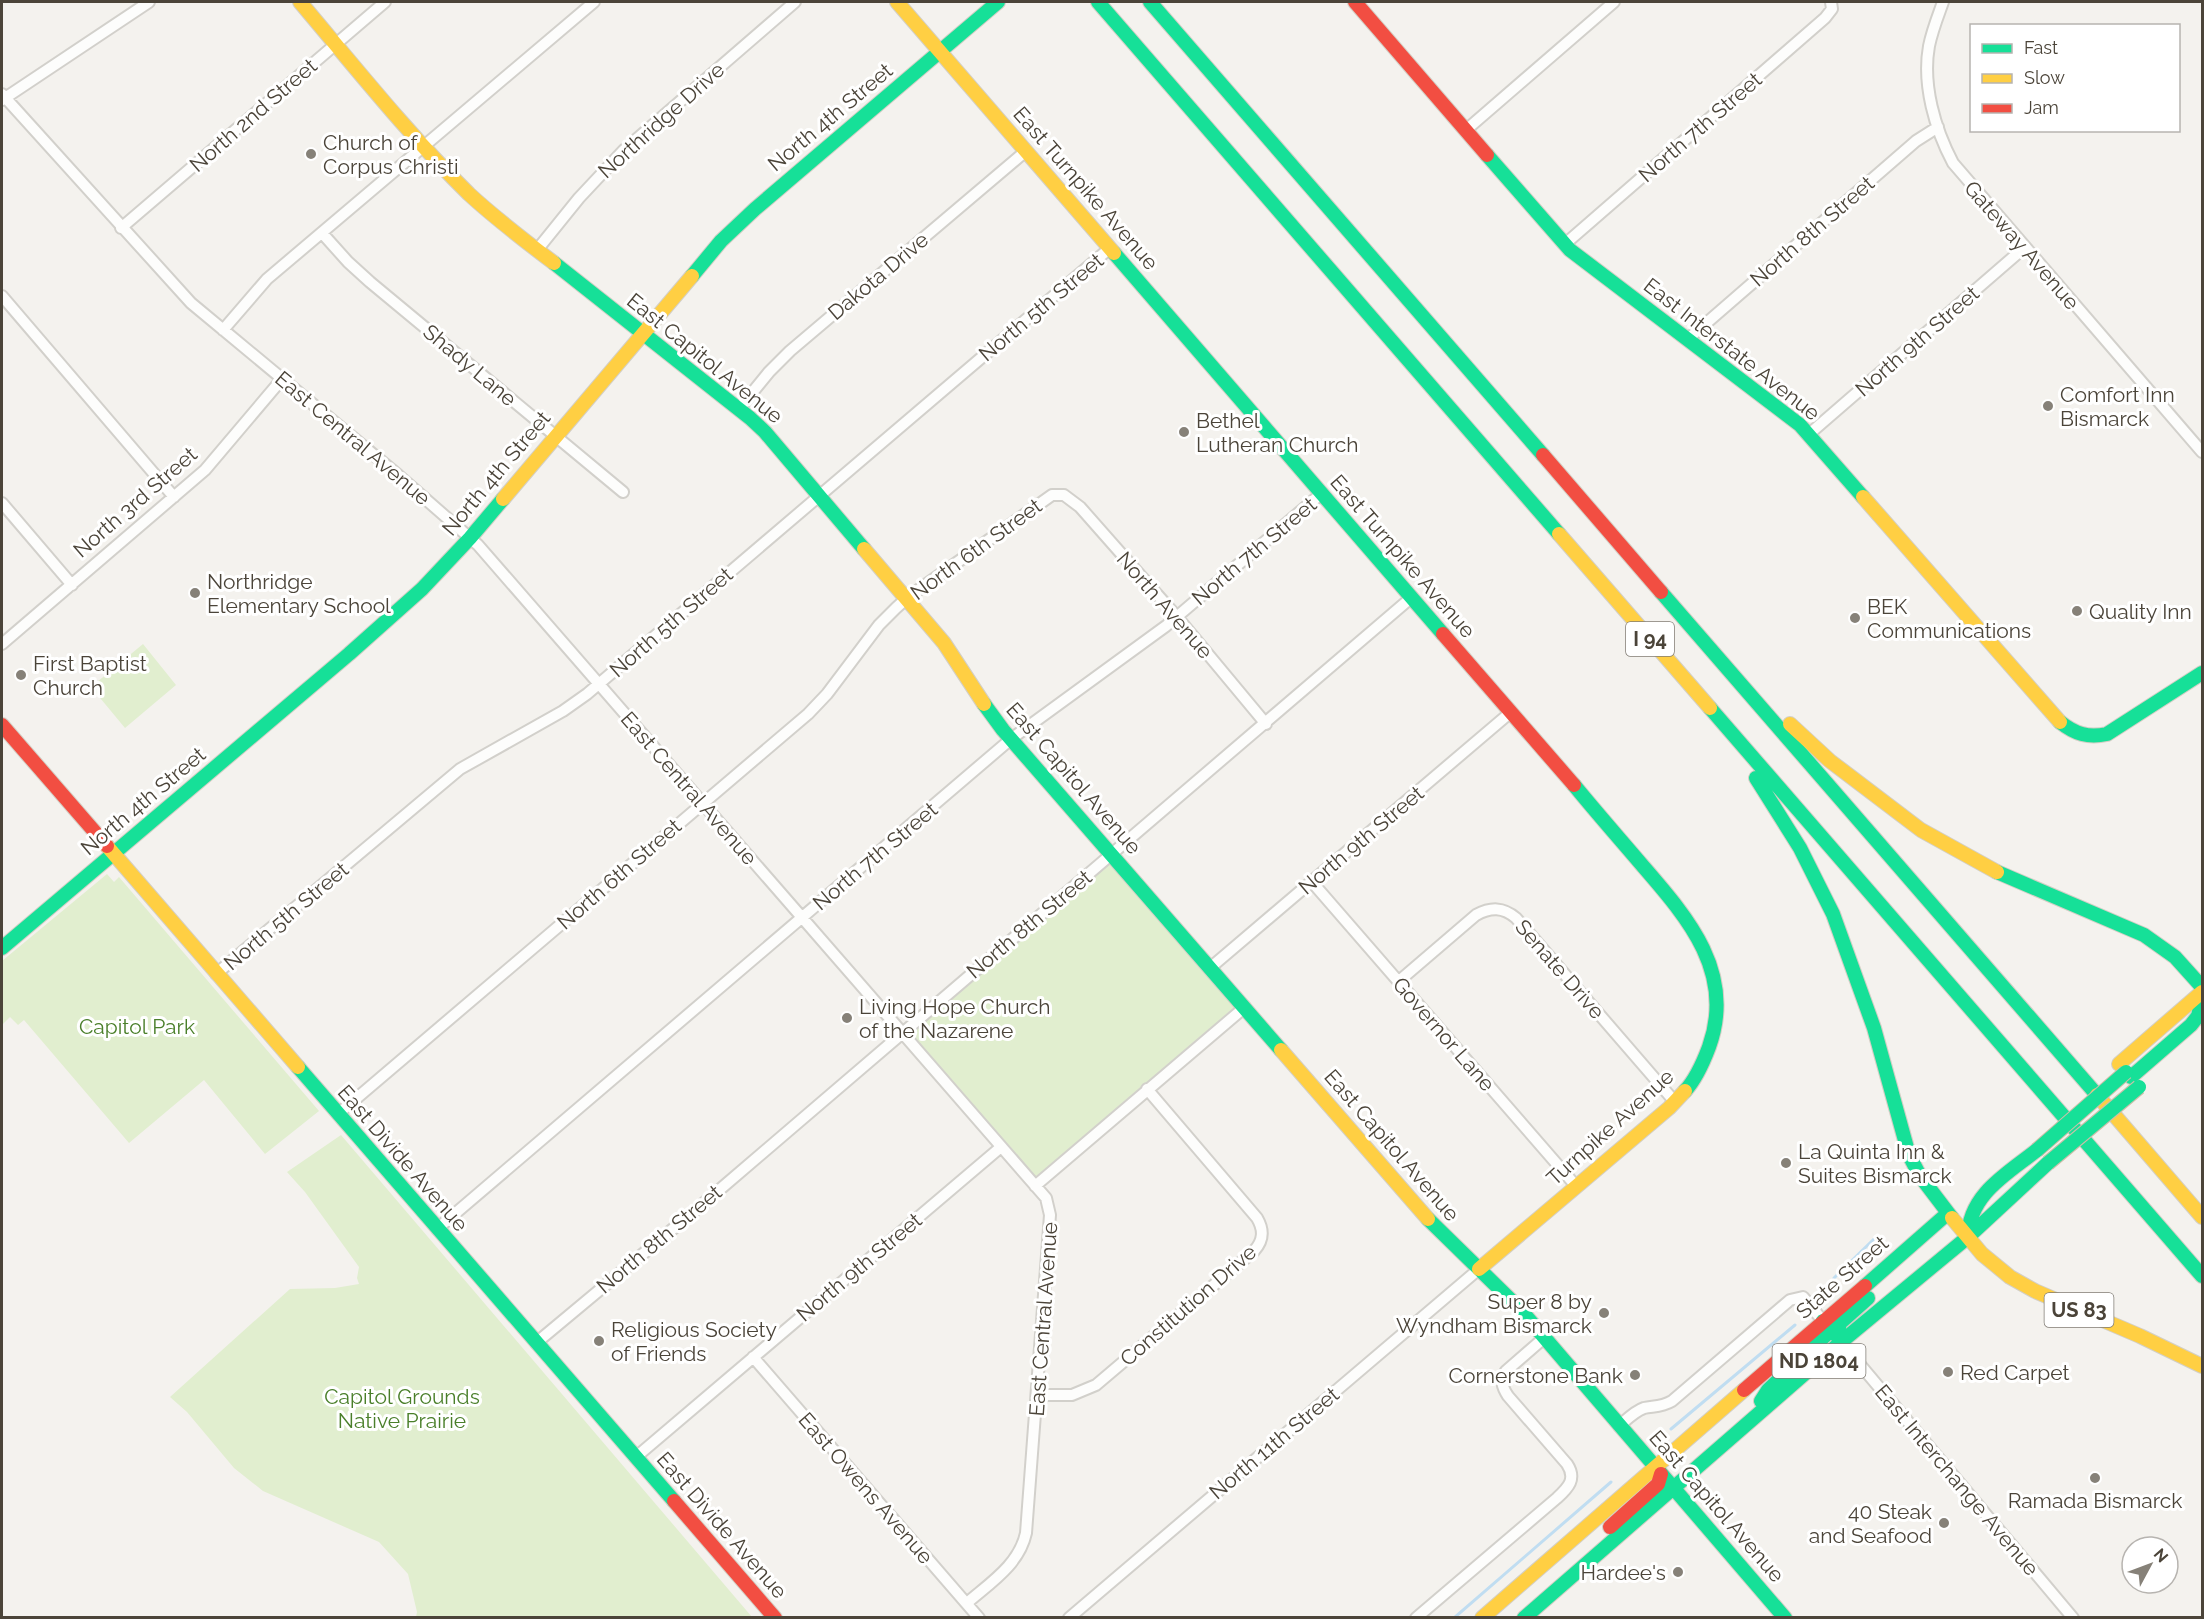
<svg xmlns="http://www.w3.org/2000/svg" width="2204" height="1619" viewBox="0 0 2204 1619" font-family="Raleway,sans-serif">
<rect width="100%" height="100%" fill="#f4f2ee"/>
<path fill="#e1eecf" d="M143 644 176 685 125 728 91 687Z
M1111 854 1245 1007 1035 1186 902 1032Z
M107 874 114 882 119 877 319 1111 265 1154 204 1080 129 1143 24 1020 18 1025 10 1017 2 1025V961Z
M341 1135 752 1617H416L417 1612 408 1574 379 1542 263 1491 234 1468 187 1412 170 1397 290 1289 335 1288 359 1284 357 1278 359 1267 305 1192 287 1172Z"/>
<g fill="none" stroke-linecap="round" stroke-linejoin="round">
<path stroke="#c0ddf1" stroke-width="3" d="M1828 1293 1834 1278 1874 1239
M1671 1429 1795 1325
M1454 1618 1611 1482"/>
<g stroke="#d2d0cb" stroke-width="14">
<path id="street" d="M1943 2C1938 16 1932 31 1929 46 1922 85 1935 129 1953 163L2202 452
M2 94 191 303 398 475 478 545 1046 1198 1050 1215 1026 1533C1019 1565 990 1583 967 1603
M2 100 149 2
M1466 130 1614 2
M121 228 385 2
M322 233 348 262 370 282 623 492
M1565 244 1825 18 1832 9 1831 2
M537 250 579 198 624 150 795 2
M2 296 174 497
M223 330 267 279 594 2
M1688 339 1916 141 1938 127
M739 409 769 372 790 351 1026 151
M1808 435 2025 247
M2 503 72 585
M2 644 205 470 282 379
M1312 882 1576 1186
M1210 968 1511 712
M216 974 460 769 563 711 587 694 1110 248
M1399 981 1476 915C1491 907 1503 907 1516 918L1675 1102
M338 1114 808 714 827 694 879 625 896 608 907 598 1052 495H1064L1080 507 1177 617 1266 724
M1035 1186 1245 1007
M437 1229 1011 739 1166 626 1322 493
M1841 1342 2073 1618
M536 1343 704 1203 1412 597
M753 1357 979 1618
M1038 1395H1072L1096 1385 1254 1251C1264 1240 1264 1230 1257 1218L1147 1089
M1619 1426C1626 1420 1635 1411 1644 1408 1654 1406 1662 1407 1672 1401L1790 1300 1803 1297 1823 1321
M636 1457 1001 1147
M1069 1618 1479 1269
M1416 1618 1557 1498C1568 1488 1577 1479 1567 1464L1508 1396C1502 1387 1500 1380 1506 1371L1544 1338"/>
</g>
<g stroke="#d3cfc5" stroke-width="16">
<path id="fast" d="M1098 2 1559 534
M1150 2 1543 455
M1487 155 1570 250 1800 425 1863 497
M1114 253 1443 634
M554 263 750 418 765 432 864 549
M692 276 721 241 755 209 998 2
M1661 592 2097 1095
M984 704 1003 730 1281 1050
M1710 708 2202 1276
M2060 722C2075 734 2088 738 2107 734L2202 673
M1756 778 1800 848 1833 914 1874 1028 1909 1155 1920 1176 1952 1218
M1574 785C1596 812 1619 838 1642 865 1687 917 1736 972 1709 1047 1703 1063 1696 1079 1685 1091
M1997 872 2144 935 2175 957 2202 987
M2 948 349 654 422 589 470 538 503 499
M298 1067 674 1501
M2131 1077 2191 1025 2198 1016 2202 999
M1428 1219 1520 1309 1785 1618
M1968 1237C1969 1194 2007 1174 2037 1150
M1968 1237 2048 1163
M1865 1286 1947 1214
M1841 1342 1837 1336 1840 1323 1868 1298
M1761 1401 1768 1390 1826 1335 1828 1327 1823 1321
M1524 1618 1841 1342 1968 1237"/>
</g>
<g stroke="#d3cfc5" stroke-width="16">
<path id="slow" d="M300 2C355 67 408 134 469 194 496 219 525 241 554 263
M897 2 1114 253
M1863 497 2060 722
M503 499 692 276
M1559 534 1710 708
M864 549 944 643 984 704
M1790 724 1830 761 1921 830 1997 872
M107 846 298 1067
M1281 1050 1428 1219
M2119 1064 2202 992
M2097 1095 2202 1217
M1952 1218 1982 1254 2010 1277 2035 1291 2140 1336 2202 1366
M1479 1269 1669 1108 1685 1091
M1482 1618 1744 1390"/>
</g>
<g stroke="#d3cfc5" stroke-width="16">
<path id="jam" d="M1355 2 1487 155
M1543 455 1661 592
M1443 634 1574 785
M2 725 107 846
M1744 1390 1865 1286
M674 1501 775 1618
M1610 1527 1658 1484 1661 1474"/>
</g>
<use href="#street" stroke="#fdfdfc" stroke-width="10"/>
<use href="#fast" stroke="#16e098" stroke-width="14"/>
<use href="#slow" stroke="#ffcf43" stroke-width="14"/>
<use href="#jam" stroke="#f24e42" stroke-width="14"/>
<g stroke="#ccbfa9" stroke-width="16" stroke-linecap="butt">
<path id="fast-bridge" d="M2037 1150 2126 1072
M2048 1163 2139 1087"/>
</g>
<use href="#fast-bridge" stroke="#16e098" stroke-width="14"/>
</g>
<g fill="#868178" stroke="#fff" stroke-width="2">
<circle cx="311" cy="154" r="6"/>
<circle cx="2048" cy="406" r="6"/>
<circle cx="1184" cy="432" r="6"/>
<circle cx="195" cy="593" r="6"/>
<circle cx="2077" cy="611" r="6"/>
<circle cx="1855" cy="618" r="6"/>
<circle cx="21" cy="675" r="6"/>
<circle cx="847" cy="1018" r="6"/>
<circle cx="1786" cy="1163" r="6"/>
<circle cx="1604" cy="1313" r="6"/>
<circle cx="599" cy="1341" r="6"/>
<circle cx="1948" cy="1372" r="6"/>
<circle cx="1635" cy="1375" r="6"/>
<circle cx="2095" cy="1478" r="6"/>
<circle cx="1944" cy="1523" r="6"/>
<circle cx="1678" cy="1572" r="6"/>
</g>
<g text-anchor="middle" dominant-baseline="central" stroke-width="6" stroke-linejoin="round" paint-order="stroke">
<g fill="#fff" stroke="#817c74" stroke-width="1.5">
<rect x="1626" y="622" width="48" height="34" rx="4.5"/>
<rect x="2044.5" y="1293" width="69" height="34" rx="4.5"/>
<rect x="1772.5" y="1344" width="93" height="34" rx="4.5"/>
</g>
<g font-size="20" font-weight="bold" fill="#4b4439">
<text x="1650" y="639">I 94</text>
<text x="2079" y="1310">US 83</text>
<text x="1819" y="1361">ND 1804</text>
</g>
<g font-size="21" fill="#4b4439" stroke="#fff">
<text transform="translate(253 115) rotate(-41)">North 2nd Street</text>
<text transform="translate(830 117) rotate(-40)">North 4th Street</text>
<text transform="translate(661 120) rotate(-42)">Northridge Drive</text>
<text transform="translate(1700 127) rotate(-41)">North 7th Street</text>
<text transform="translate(1086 188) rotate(49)">East Turnpike Avenue</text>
<text transform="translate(1812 231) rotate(-41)">North 8th Street</text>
<text transform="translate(2022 245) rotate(49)">Gateway Avenue</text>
<text transform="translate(878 276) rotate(-40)">Dakota Drive</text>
<text transform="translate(1041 307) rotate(-40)">North 5th Street</text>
<text transform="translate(1917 341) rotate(-41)">North 9th Street</text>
<text transform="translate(1732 349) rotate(38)">East Interstate Avenue</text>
<text transform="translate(705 358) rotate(39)">East Capitol Avenue</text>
<text transform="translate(470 365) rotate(40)">Shady Lane</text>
<text transform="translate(353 438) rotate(40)">East Central Avenue</text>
<text transform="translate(496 473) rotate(-50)">North 4th Street</text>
<text transform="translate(135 502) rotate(-41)">North 3rd Street</text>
<text transform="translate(976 549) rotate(-36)">North 6th Street</text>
<text transform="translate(1254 551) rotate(-40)">North 7th Street</text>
<text transform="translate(1403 556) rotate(49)">East Turnpike Avenue</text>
<text transform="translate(1165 605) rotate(49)">North Avenue</text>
<text transform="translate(671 622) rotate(-41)">North 5th Street</text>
<text transform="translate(1074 778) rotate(49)">East Capitol Avenue</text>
<text transform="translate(689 788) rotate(49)">East Central Avenue</text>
<text transform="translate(143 801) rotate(-40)">North 4th Street</text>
<text transform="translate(1361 840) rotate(-40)">North 9th Street</text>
<text transform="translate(875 856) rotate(-40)">North 7th Street</text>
<text transform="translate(619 874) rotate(-41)">North 6th Street</text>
<text transform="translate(286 916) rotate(-40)">North 5th Street</text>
<text transform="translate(1029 924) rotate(-40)">North 8th Street</text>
<text transform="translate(1560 969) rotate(49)">Senate Drive</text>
<text transform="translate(1444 1034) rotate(49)">Governor Lane</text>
<text transform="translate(1610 1127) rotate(-42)">Turnpike Avenue</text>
<text transform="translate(1392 1145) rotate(49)">East Capitol Avenue</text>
<text transform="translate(403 1158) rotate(49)">East Divide Avenue</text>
<text transform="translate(659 1239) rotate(-40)">North 8th Street</text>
<text transform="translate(859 1267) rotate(-40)">North 9th Street</text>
<text transform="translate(1842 1277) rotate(-41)">State Street</text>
<text transform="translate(1188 1305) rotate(-41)">Constitution Drive</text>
<text transform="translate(1043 1319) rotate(-86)">East Central Avenue</text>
<text transform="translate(1274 1443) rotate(-40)">North 11th Street</text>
<text transform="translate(1957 1480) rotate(50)">East Interchange Avenue</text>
<text transform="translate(866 1488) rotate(49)">East Owens Avenue</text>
<text transform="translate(1717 1506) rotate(49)">East Capitol Avenue</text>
<text transform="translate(722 1525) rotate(49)">East Divide Avenue</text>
</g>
<g font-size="21" fill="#4b4439" stroke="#fff" text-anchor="start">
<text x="323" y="142">Church of<tspan x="323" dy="24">Corpus Christi</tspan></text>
<text x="2060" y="394">Comfort Inn<tspan x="2060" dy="24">Bismarck</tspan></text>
<text x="1196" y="420">Bethel<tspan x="1196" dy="24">Lutheran Church</tspan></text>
<text x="207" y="581">Northridge<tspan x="207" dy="24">Elementary School</tspan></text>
<text x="1867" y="606">BEK<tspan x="1867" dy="24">Communications</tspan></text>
<text x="2089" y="611">Quality Inn</text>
<text x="33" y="663">First Baptist<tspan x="33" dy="24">Church</tspan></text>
<text x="859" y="1006">Living Hope Church<tspan x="859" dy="24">of the Nazarene</tspan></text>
<text x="1798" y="1151">La Quinta Inn &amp;<tspan x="1798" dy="24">Suites Bismarck</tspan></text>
<text x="1592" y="1301" text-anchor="end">Super 8 by<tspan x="1592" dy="24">Wyndham Bismarck</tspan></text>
<text x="611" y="1329">Religious Society<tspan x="611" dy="24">of Friends</tspan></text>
<text x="1960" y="1372">Red Carpet</text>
<text x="1623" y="1375" text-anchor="end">Cornerstone Bank</text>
<text x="2095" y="1500" text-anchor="middle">Ramada Bismarck</text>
<text x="1932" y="1511" text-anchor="end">40 Steak<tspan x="1932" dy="24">and Seafood</tspan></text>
<text x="1666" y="1572" text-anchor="end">Hardee's</text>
</g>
<g font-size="21" fill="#4a7f2a" stroke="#fff">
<text x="137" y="1026">Capitol Park</text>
<text x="402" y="1396">Capitol Grounds<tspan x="402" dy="24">Native Prairie</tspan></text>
</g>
</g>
<rect width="2204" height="1619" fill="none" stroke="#4b4439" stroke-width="6"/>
<rect x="1970" y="24" width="210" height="108" fill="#ffffff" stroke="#b7b4b0" stroke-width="1.5"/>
<rect x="1982" y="44" width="30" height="9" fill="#16e098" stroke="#b7b4b0" stroke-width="1.5"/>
<text x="2024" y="54" font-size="18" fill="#4b4439">Fast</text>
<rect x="1982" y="74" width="30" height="9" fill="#ffcf43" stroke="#b7b4b0" stroke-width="1.5"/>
<text x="2024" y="84" font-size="18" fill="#4b4439">Slow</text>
<rect x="1982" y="104" width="30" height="9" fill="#f24e42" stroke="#b7b4b0" stroke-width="1.5"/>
<text x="2024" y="114" font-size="18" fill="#4b4439">Jam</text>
<g transform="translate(2150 1565) rotate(49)"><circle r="28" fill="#ffffff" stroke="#b7b4b0" stroke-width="1.5"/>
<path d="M0-4.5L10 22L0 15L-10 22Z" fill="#868178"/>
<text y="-9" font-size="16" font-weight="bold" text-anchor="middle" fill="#4b4439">N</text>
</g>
</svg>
